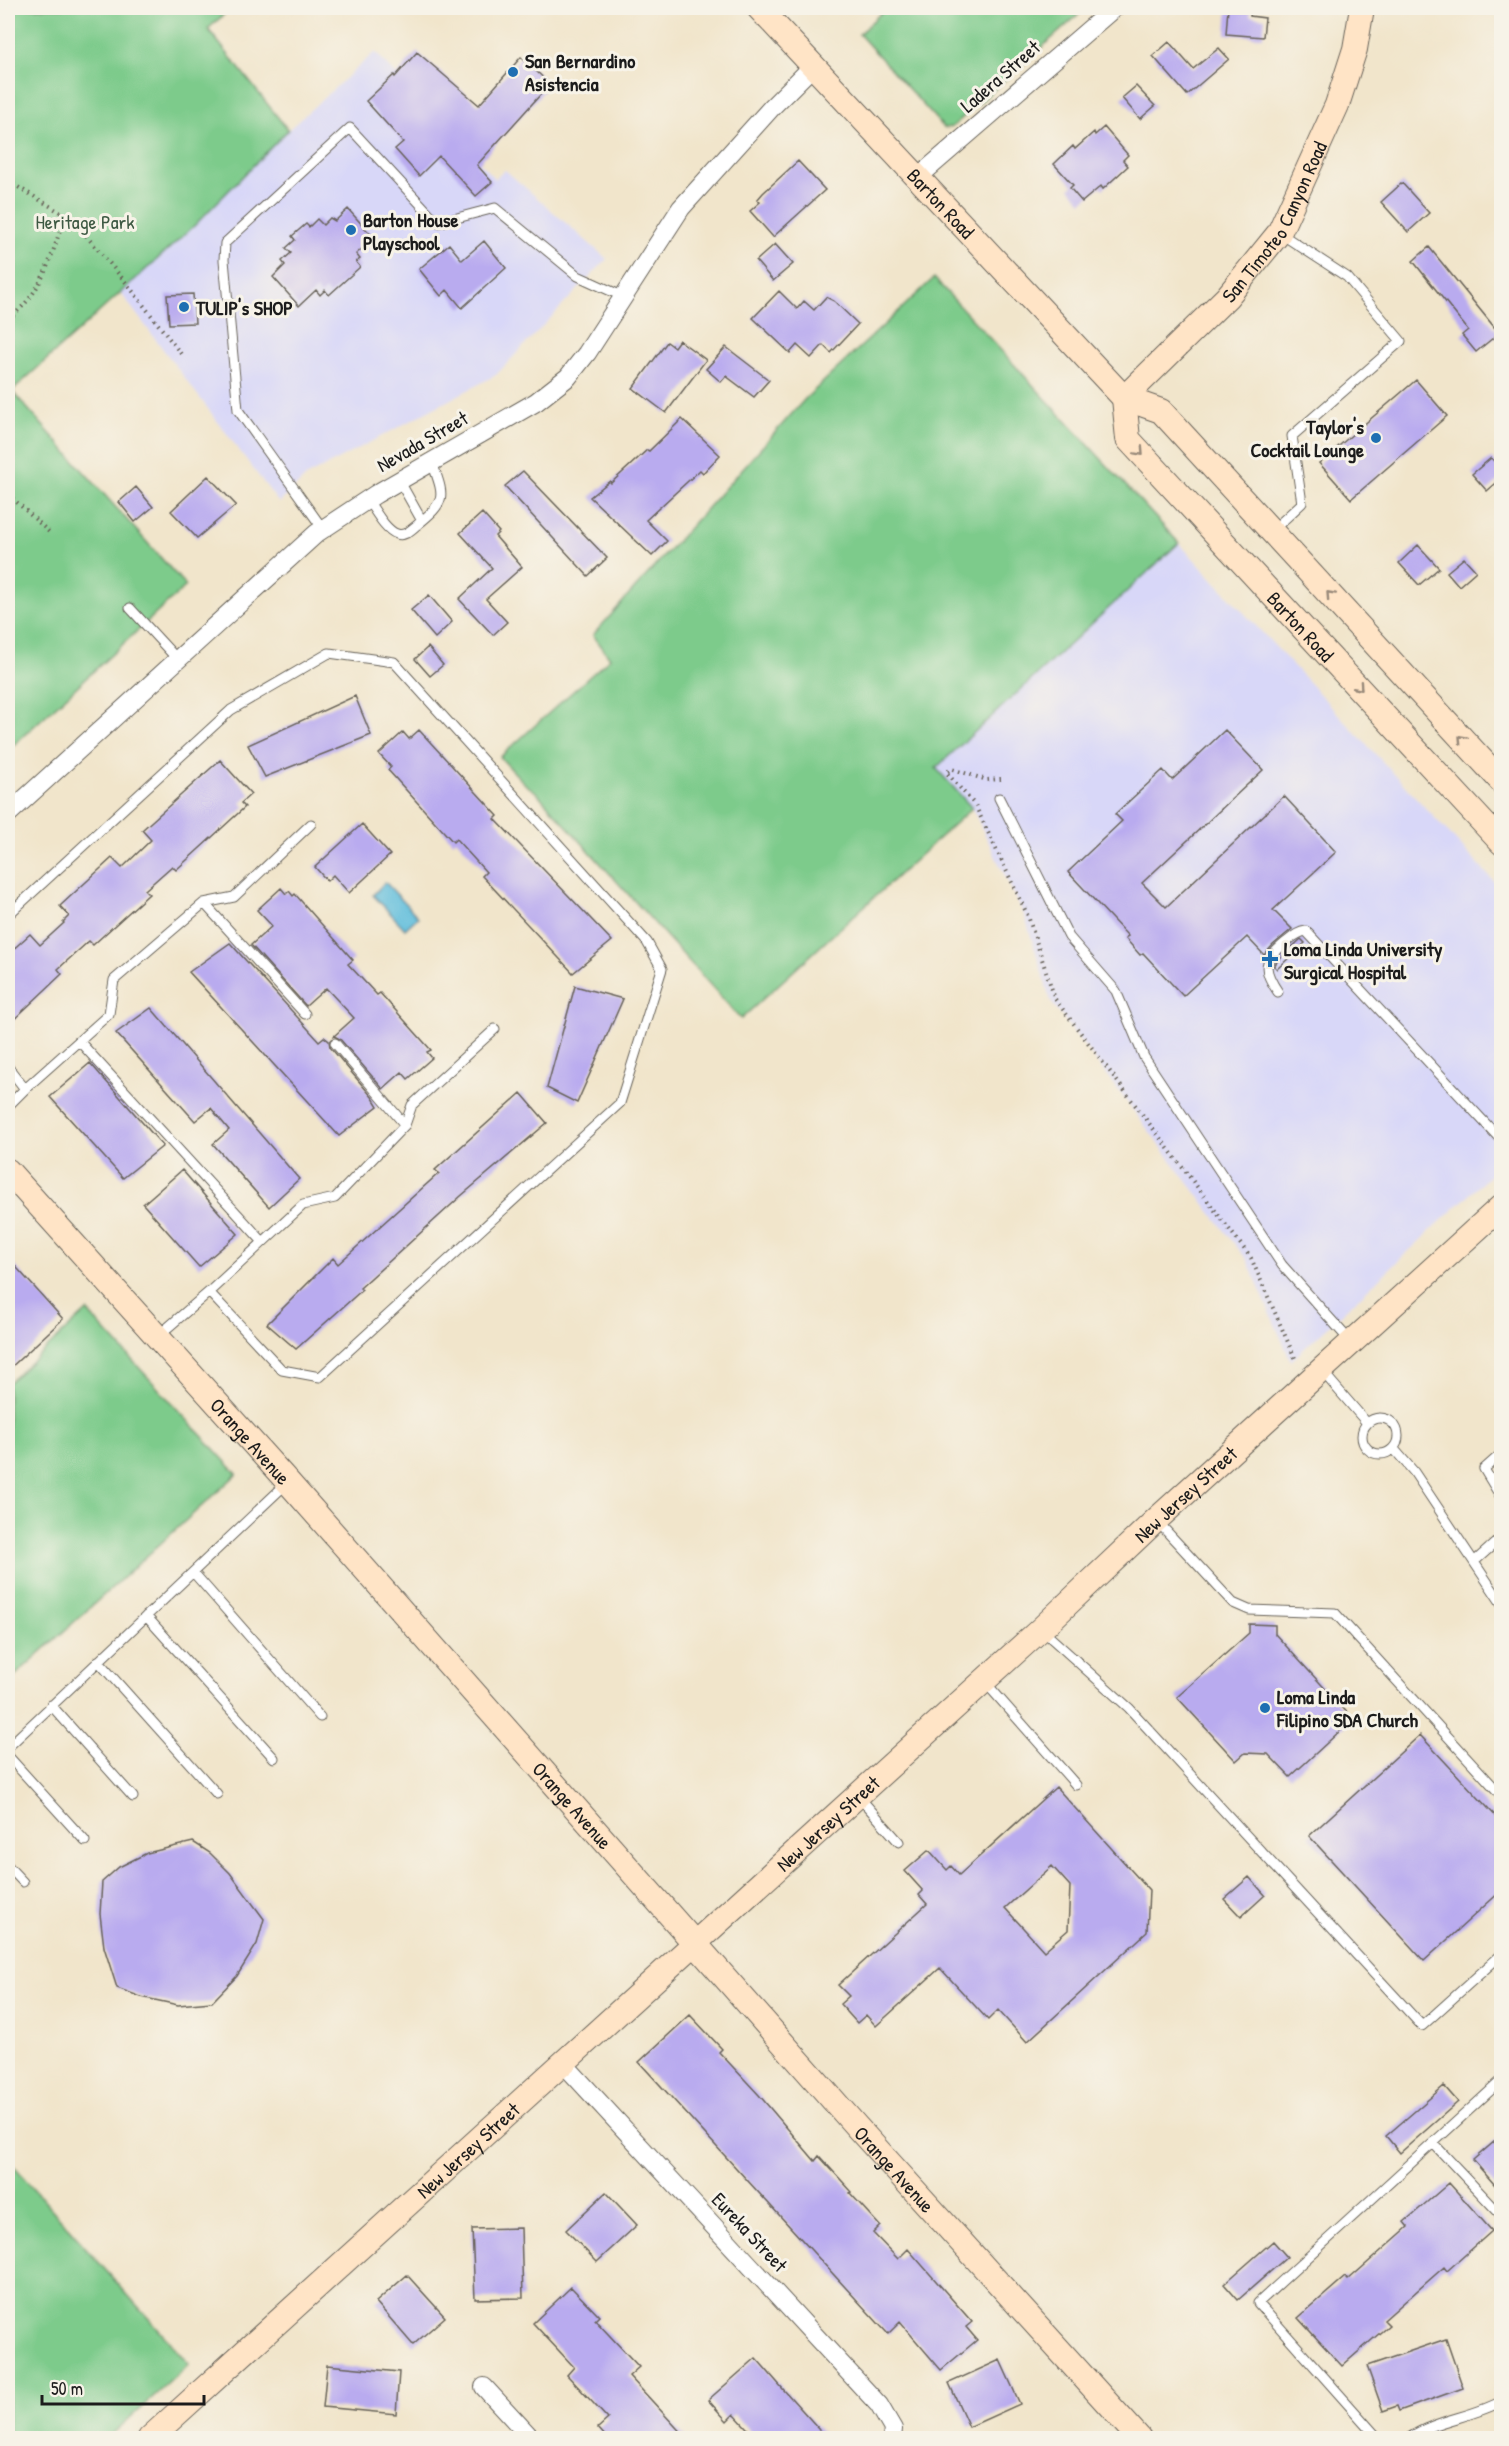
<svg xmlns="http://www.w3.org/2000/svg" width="1509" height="2446" viewBox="0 0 1509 2446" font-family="'Patrick Hand',sans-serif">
<rect width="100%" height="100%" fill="#f7f3e8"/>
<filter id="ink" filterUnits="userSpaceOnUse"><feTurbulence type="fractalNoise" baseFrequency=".0167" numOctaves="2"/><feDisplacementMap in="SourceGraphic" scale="12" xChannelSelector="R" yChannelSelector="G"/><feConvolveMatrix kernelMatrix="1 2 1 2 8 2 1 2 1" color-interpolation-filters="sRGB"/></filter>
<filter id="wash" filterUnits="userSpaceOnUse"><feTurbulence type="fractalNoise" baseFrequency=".008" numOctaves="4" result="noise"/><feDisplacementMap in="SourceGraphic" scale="24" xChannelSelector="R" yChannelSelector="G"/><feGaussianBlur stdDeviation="1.35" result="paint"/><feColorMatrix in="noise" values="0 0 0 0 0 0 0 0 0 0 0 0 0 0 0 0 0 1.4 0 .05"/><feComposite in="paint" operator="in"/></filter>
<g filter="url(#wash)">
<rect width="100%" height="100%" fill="#f1e5cb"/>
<path fill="#d8d7f8" d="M375 52 495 179 505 170 607 259 496 375 307 476 279 503 120 292 194 226 288 130Z
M1179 543 1501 889V1165L1291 1361 1247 1260 1051 1002 1025 917 972 808 936 768Z"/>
<path fill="#7dcb8b" stroke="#4c7454" stroke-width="1.5" d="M8 8H231L208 29 288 130 194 226 12 391 186 586 8 750Z
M886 8H1086L952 127 944 128 859 34Z
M934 278 1179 543 936 768 972 808 741 1019 536 792 525 784 500 757 610 658 593 635 805 399Z
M87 1311 237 1474 8 1682V1383Z
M8 2160 189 2364 108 2438H8Z"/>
<path fill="#5ebddc" stroke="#3d6c7c" stroke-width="1.5" d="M385 882 418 917 405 929 373 895Z"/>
<g id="blocks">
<path fill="#b9abef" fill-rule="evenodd" d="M1228 8H1251L1250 16 1265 18 1263 37 1226 34Z
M1169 42 1193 69 1219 48 1229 59 1187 95 1153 56Z
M417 52 479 105 521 57 550 84 477 165 492 182 476 196 439 156 419 176 395 149 403 142 366 101 394 75 395 77Z
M1136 86 1155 106 1140 119 1122 98Z
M1104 127 1128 155 1123 160 1128 166 1103 189 1101 186 1082 202 1070 188 1073 185 1054 164 1073 146 1075 149 1094 132 1095 135Z
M798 161 825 190 773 237 750 211 760 202 757 200 763 193Z
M1402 183 1429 213 1408 232 1381 202Z
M348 209 374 238 356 254 360 259 356 262 360 267 329 295 325 290 320 295 316 290 299 306 273 277 285 265 282 261 291 253 286 248 295 240 292 236 306 224 309 227 317 219 323 225 330 218 335 221Z
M484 241 506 268 462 308 447 290 441 296 419 269 449 244 462 260Z
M775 244 793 264 773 281 756 261Z
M1429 247 1499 333 1476 352 1462 335 1468 330 1413 261Z
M779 291 797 309 804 301 814 310 826 297 834 301 858 324 831 353 823 345 811 358 797 345 790 353 753 318Z
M193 294 195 323 169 324 167 295Z
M679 340 706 360 666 413 633 388 667 342 674 347Z
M726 347 769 380 754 397 726 376 721 382 706 369Z
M1416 380 1447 416 1351 499 1319 463Z
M682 419 720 455 703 473 700 470 646 520 667 541 652 556 590 497 610 481 611 483 647 450 649 451Z
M1491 458 1502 469V478L1487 491 1472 474Z
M523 471 607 558 588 576 505 486Z
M208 476 236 505 197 538 171 511Z
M136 487 153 507 135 522 119 502Z
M482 513 499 532 495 536 522 567 486 599 507 622 493 635 459 599 492 568 460 533Z
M1418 545 1439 568 1419 585 1399 563Z
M1464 558 1476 571 1459 586 1447 572Z
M429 595 452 622 435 638 411 610Z
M428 647 443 665 430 676 415 659Z
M355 696 371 735 265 777 248 745Z
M419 730 498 816 495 819 612 941 573 973 482 876 486 872 456 839 453 842 388 770 391 767 379 754 403 732 409 739Z
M1225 730 1263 770 1142 883 1166 907 1284 796 1336 852 1273 910 1292 929 1273 945 1264 955 1247 937 1183 996 1143 953 1140 955 1125 938 1128 936 1068 872 1122 821 1115 814 1163 770 1172 780Z
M220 760 251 794 241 803 245 807 176 870 172 866 145 890 149 894 93 945 89 941 58 969 62 974 8 1025V954L30 934 40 945 64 923 63 922 69 916 60 906 112 858 122 868 151 840 142 830Z
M362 824 390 855 349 893 333 875 327 881 315 867Z
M281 888 286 894 289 891 293 896 295 894 353 960 348 964 377 995 380 993 431 1050 427 1052 432 1058 408 1079 402 1072 383 1089 340 1039 334 1036 354 1018 326 988 306 1006 251 945 272 926 257 910Z
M1301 939 1305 943 1277 969 1274 966 1278 960Z
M230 943 319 1041 324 1037 329 1041 330 1047 373 1098 378 1106 339 1136 189 972Z
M575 986 623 999 577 1103 547 1088Z
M151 1008 299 1179 269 1207 213 1144 229 1130 211 1108 195 1121 116 1033Z
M90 1063 163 1146 123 1178 50 1097Z
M521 1093 547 1123 461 1196 360 1288 362 1290 296 1349 267 1324 333 1258 338 1264 439 1173 435 1170Z
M182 1170 238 1234 199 1267 143 1204Z
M8 1258 63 1319 8 1370Z
M1249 1624 1275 1625V1634L1353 1719 1290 1777 1268 1754 1245 1753 1236 1761 1177 1697 1249 1633Z
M1420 1735 1502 1823V1890L1424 1961 1309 1836Z
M1056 1787 1149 1890 1147 1932 1027 2042 998 2010 988 2020 940 1968 876 2026 866 2015 857 2023 840 2004 849 1996 838 1985 927 1904 919 1895 923 1891 905 1871 929 1850 947 1870 951 1866 959 1875ZM1052 1866 1070 1886 1068 1930 1044 1951 1005 1908Z
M193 1842 210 1853 230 1873 264 1919 257 1944 237 1976 212 2002 178 2005 141 1997 117 1988 104 1947 100 1914 102 1882 119 1867 147 1853Z
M1249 1877 1265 1895 1241 1917 1224 1899Z
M690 2015 722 2049 719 2052 759 2095 815 2161 819 2156 852 2192 850 2193 880 2226 873 2233 898 2259 908 2249 972 2322 966 2327 977 2340 941 2370 900 2322 888 2334 639 2062Z
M1444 2086 1458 2102 1400 2153 1386 2136Z
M1502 2135V2193L1473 2160Z
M1449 2183 1492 2231 1447 2271 1444 2267 1384 2320 1389 2325 1342 2366 1298 2318 1345 2277 1348 2280 1408 2227 1404 2222Z
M606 2192 637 2225 597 2262 566 2230Z
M521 2228 523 2298 475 2299 472 2229Z
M1273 2241 1287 2257 1238 2300 1224 2284Z
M407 2275 445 2317 413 2345 376 2302Z
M571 2287 599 2316 595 2320 639 2367 629 2376 687 2439H608L598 2428 608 2419 567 2375 574 2367 533 2323Z
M1446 2339 1463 2388 1399 2411 1397 2406 1383 2411 1367 2366Z
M756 2358 783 2389 828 2439H757L734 2414 727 2421 708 2400Z
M1000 2360 1020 2404 969 2427 949 2383Z
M327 2365 399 2372 396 2414 323 2407Z"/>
</g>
</g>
<g filter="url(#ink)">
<use href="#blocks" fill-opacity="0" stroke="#676259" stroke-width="1.5"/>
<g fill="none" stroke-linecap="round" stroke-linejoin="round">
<g stroke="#676259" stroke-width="11">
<path id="lane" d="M399 480 422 521
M367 499C375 510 385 530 397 534 405 537 412 529 417 525 448 500 444 497 432 462
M323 529 238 410 224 260 225 243 350 128 438 223 495 208 578 276 624 297
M1273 530 1302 503 1292 436 1401 341 1347 277 1281 234
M130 608 178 660
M999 798 1069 937 1116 991 1144 1057 1282 1265 1351 1342
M204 903 305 1014
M8 915 231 710 329 653 394 662 647 942 662 969 620 1103 320 1377 282 1370 209 1292 158 1336
M1278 992C1262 968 1263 962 1285 943 1292 938 1297 932 1306 931L1502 1141
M79 1041 263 1242
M335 1043 405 1125
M8 1067 25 1089 8 1106
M25 1089 109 1014 114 980 204 903 234 897 311 824
M209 1292 303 1205 335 1198 405 1125 412 1105 495 1029
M1322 1371 1367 1423
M1362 1436a18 18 0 1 1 36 0a18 18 0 1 1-36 0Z
M1394 1449 1414 1472 1502 1604
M1502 1453 1484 1469 1502 1499
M1157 1521 1233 1603 1249 1610 1335 1613 1502 1796
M1475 1561 1502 1537
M193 1572 320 1717
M146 1616 274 1758
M1042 1630 1129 1708 1422 2026 1502 1954
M98 1661 217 1794
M985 1682 1076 1785
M51 1705 133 1797
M8 1747 286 1484
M8 1756 85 1841
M859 1797 899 1842
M8 1866 23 1882
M1433 2143 1502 2216
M1378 2438 1258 2303 1502 2080
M1409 2438C1437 2419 1471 2418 1502 2401"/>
</g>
<g stroke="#676259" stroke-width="20">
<path id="street" d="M917 178 1114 8
M8 814 317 533 376 494 536 402 568 377 587 353 681 208 773 106 812 67
M563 2063 879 2405 893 2429 892 2438
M484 2387 531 2438"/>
</g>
<g stroke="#676259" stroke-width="26">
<g id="secondary">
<path id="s1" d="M759 8 1124 398 1161 411 1502 782"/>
<path id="s2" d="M1124 398 1128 439 1502 843"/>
<path id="s3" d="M1124 398 1227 297 1279 233 1337 105 1355 49 1362 8"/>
<path id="s4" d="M8 1171 288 1482 856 2126 1139 2438"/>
<path id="s5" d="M150 2438 1041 1629 1156 1520 1502 1206"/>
</g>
</g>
<path stroke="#676259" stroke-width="4" stroke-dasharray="1.5 4.5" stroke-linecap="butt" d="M8 181 65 215 77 225 128 285 181 354
M8 319C43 294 52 254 65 215
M8 494 50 533
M1001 779 987 780 952 769 946 772 975 805 1028 916 1055 999 1251 1258 1295 1358"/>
<use href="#lane" stroke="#fff" stroke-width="9"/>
<use href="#street" stroke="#fff" stroke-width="18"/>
<use href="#secondary" stroke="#ffe4c6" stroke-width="24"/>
</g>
<defs><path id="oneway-chevron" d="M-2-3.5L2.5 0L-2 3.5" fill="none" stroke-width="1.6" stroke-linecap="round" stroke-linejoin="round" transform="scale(1.5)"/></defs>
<g stroke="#998a7a">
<use href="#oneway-chevron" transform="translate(1140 452) rotate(47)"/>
<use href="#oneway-chevron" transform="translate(1330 595) rotate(-133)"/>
<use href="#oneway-chevron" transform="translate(1359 687) rotate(48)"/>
<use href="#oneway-chevron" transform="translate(1462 739) rotate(-133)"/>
</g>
</g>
<g fill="#1f6fb2" stroke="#f7f3e8" stroke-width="2">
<circle cx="513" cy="72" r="6"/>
<circle cx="351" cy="230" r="6"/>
<circle cx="184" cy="307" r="6"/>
<circle cx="1376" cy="438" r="6"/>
<path d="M1267 950h6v6h6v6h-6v6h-6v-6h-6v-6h6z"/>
<circle cx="1265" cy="1708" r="6"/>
</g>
<g text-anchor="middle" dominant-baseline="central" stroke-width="6" stroke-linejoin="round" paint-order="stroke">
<g font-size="20" font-weight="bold" fill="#1c1c1c" stroke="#f7f3e8" text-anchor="start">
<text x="525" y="60">San Bernardino<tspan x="525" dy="23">Asistencia</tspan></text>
<text x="363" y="219">Barton House<tspan x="363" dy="23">Playschool</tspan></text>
<text x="196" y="307">TULIP's SHOP</text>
<text x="1364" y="426" text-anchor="end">Taylor's<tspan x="1364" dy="23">Cocktail Lounge</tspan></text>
<text x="1284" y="948">Loma Linda University<tspan x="1284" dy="23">Surgical Hospital</tspan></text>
<text x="1277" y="1696">Loma Linda<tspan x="1277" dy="23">Filipino SDA Church</tspan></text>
</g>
<g font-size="20" fill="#1c1c1c" stroke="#f7f3e8">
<text transform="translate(1000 76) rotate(-41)">Ladera Street</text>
<text stroke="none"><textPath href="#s1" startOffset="267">Barton Road</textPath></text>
<text stroke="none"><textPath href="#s3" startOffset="234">San Timoteo Canyon Road</textPath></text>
<text transform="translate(422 441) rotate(-30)">Nevada Street</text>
<text stroke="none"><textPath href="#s2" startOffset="296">Barton Road</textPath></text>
<text stroke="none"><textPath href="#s4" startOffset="363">Orange Avenue</textPath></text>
<text stroke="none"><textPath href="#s5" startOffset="1401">New Jersey Street</textPath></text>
<text stroke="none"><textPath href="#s4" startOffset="849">Orange Avenue</textPath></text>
<text stroke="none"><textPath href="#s5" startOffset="915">New Jersey Street</textPath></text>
<text stroke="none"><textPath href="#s5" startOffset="429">New Jersey Street</textPath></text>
<text stroke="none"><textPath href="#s4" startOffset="1335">Orange Avenue</textPath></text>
<text transform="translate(750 2232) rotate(47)">Eureka Street</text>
</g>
<g font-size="20" fill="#3e5943" stroke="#f7f3e8">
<text x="85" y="221">Heritage Park</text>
</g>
</g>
<rect width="1509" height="2446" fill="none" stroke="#f7f3e8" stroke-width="30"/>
<path d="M42 2395v9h162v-9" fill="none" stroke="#1c1c1c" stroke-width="3"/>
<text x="51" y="2395" font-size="18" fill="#1c1c1c" stroke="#f7f3e8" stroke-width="4.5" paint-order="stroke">50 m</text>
</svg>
